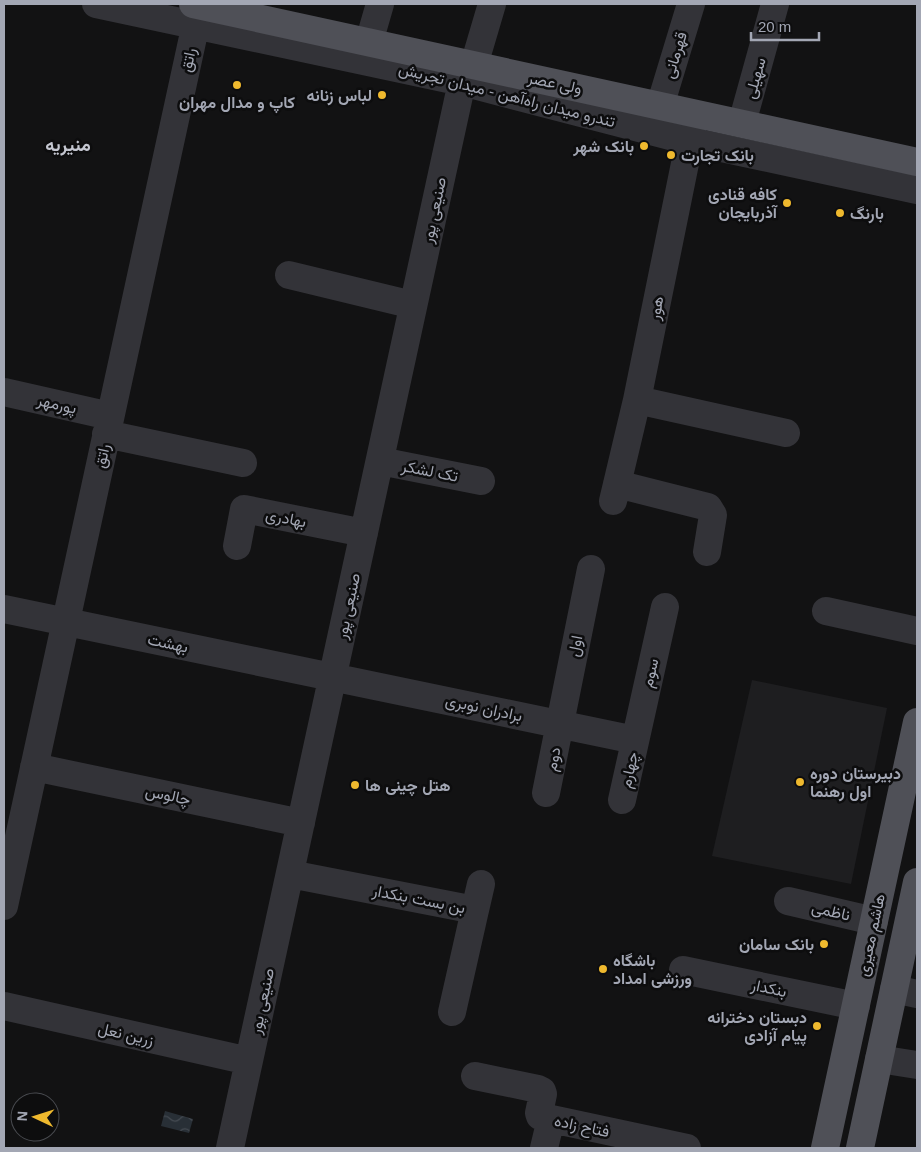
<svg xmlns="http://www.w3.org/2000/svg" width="921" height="1152" viewBox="0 0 921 1152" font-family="Helvetica,Vazirmatn,sans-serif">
<defs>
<pattern id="water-waves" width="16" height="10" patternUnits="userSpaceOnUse" patternTransform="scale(1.25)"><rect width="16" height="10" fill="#282f36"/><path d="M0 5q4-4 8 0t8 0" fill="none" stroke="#444a51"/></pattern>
</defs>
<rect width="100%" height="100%" fill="#121213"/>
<path fill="#1e1e20" d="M752 680 887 708 851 884 712 856Z"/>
<path fill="url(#water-waves)" d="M165 1111 193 1119 189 1133 161 1126Z"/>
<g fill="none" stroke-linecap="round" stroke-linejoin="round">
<path stroke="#333338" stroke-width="28" d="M96 4 462 82 689 141 917 190
M369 42 380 4
M474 65 492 4
M660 106 691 4
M742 123 775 4
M289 275 413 305
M4 392 110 416
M637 400 786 433
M106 434 243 463
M380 461 481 481
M617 484 708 507 713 515 707 552
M613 501 637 400 693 124
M237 546 244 509 364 533
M4 609 635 740
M826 611 917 631
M34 767 301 823
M546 793 591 569
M622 800 665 607
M290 874 475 910 452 1012
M788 901 874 921
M4 906 200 5
M475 910 481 884
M683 970 856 1006
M894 989 917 994
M4 1006 249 1061
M879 1059 917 1065
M475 1076 538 1089 542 1091 543 1094 539 1113 540 1116 542 1117 687 1148
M230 1148 462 82 464 63
M544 1148 551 1119"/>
<path stroke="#4f5057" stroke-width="28" d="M193 4 917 162
M825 1148 917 722
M860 1148 917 882"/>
</g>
<g fill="#efb92e" stroke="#0d0d0e" stroke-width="2">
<circle cx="237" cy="85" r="5"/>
<circle cx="382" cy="95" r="5"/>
<circle cx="644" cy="146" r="5"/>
<circle cx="671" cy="155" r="5"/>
<circle cx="787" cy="203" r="5"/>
<circle cx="840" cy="213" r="5"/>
<circle cx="800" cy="782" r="5"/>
<circle cx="355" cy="785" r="5"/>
<circle cx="824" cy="944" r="5"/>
<circle cx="603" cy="969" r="5"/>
<circle cx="817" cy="1026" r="5"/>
</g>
<g text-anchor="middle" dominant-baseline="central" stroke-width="5" stroke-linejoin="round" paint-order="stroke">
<g font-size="16" fill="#a3a7b4" stroke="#0d0d0e">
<text transform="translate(675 55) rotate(-73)">قهرمانی</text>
<text transform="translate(188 60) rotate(-78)">راتق</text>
<text transform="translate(755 78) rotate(-74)">سهیلی</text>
<text transform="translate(555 83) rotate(12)">ولی عصر</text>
<text transform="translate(507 95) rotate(14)">تندرو میدان راه‌آهن - میدان تجریش</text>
<text transform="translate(434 210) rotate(-78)">صنیعی پور</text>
<text transform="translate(656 308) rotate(-79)">هور</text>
<text transform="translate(57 404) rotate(13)">پورمهر</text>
<text transform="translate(102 456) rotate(-78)">راتق</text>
<text transform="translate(430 471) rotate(11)">تک لشکر</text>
<text transform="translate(286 518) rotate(11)">بهادری</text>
<text transform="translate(348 606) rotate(-78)">صنیعی پور</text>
<text transform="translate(168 643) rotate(12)">بهشت</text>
<text transform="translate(575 646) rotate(-79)">اول</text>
<text transform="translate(650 673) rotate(-77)">سوم</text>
<text transform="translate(484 708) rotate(12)">برادران نوبری</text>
<text transform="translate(553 759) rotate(-79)">دوم</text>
<text transform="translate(629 770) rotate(-78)">چهارم</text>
<text transform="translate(168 795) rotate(12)">چالوس</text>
<text transform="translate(419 899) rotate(11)">بن بست بنکدار</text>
<text transform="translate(831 911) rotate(13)">ناظمی</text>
<text transform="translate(871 935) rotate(-78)">هاشم معیری</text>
<text transform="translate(769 988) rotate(12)">بنکدار</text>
<text transform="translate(262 1001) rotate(-78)">صنیعی پور</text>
<text transform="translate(126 1034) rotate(13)">زرین نعل</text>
<text transform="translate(582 1126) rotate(12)">فتاح زاده</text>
</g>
<g font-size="16" font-weight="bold" fill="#a3a7b4" stroke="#0d0d0e" text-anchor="end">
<text x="372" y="95">لباس زنانه</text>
<text x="237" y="102" text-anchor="middle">کاپ و مدال مهران</text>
<text x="634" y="146">بانک شهر</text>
<text x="681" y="155" text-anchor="start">بانک تجارت</text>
<text x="777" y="194">کافه قنادی<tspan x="777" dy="18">آذربایجان</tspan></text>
<text x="850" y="213" text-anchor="start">بارنگ</text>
<text x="810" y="773" text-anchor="start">دبیرستان دوره<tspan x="810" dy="18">اول رهنما</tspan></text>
<text x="365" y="785" text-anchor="start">هتل چینی ها</text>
<text x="814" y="944">بانک سامان</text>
<text x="613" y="960" text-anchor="start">باشگاه<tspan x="613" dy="18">ورزشی امداد</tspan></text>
<text x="807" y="1017">دبستان دخترانه<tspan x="807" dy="18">پیام آزادی</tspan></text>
</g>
<g font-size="18" font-weight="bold" fill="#c4c6d0" stroke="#0d0d0e">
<text x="68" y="145">منیریه</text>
</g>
</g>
<rect width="921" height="1152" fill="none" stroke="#a3a7b4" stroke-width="10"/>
<g transform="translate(35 1117) rotate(274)"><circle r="24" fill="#0d0d0e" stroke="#494b50"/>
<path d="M0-4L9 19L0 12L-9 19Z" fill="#efb92e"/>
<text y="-8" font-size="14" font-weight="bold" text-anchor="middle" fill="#a3a7b4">N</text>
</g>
<path d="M751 32v8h68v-8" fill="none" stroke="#a3a7b4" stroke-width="2.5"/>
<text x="758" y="32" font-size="15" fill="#a3a7b4" stroke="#0d0d0e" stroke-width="4" paint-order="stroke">20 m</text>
</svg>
